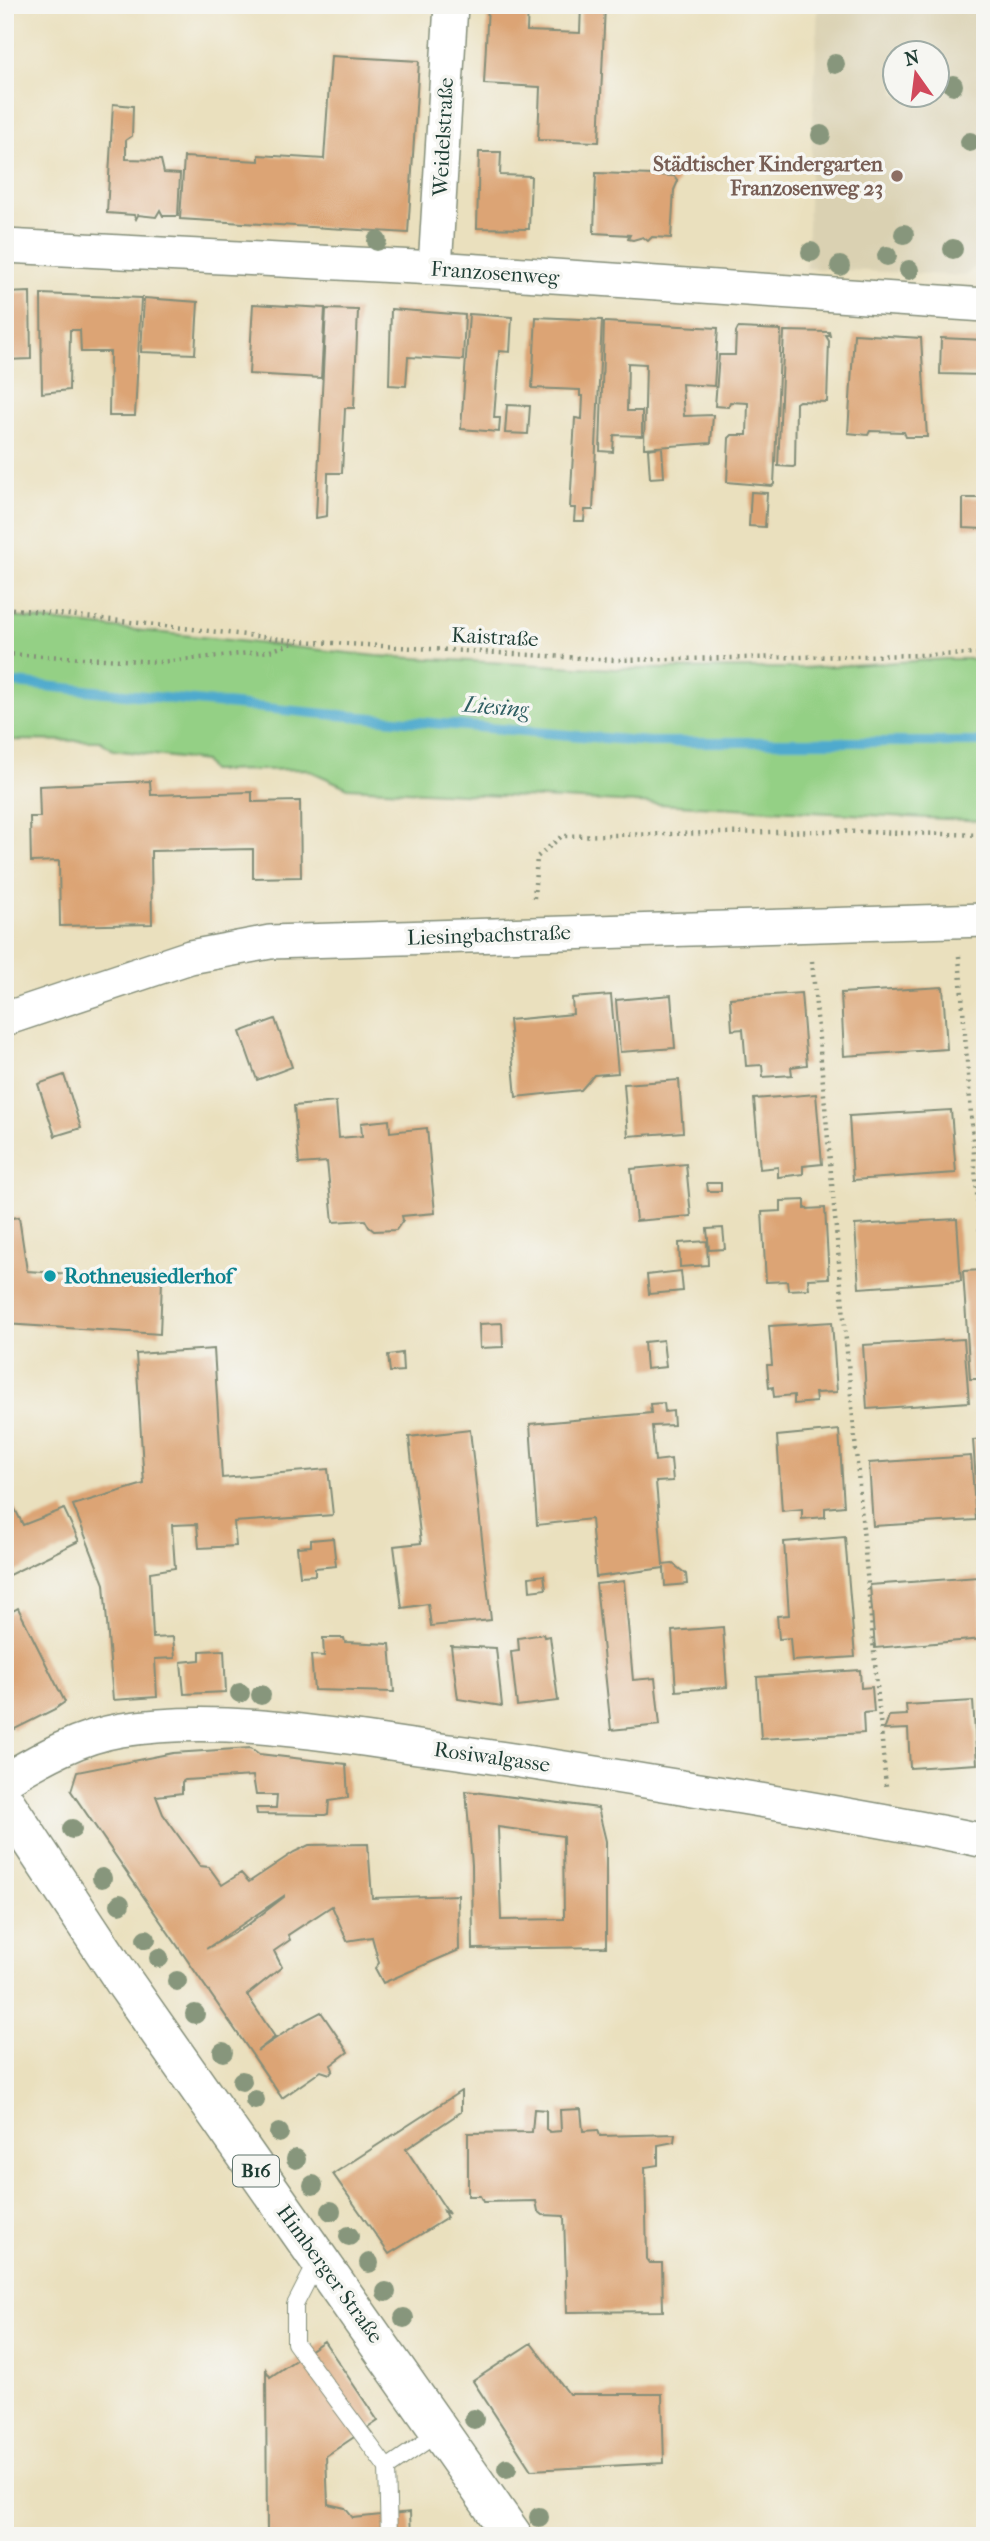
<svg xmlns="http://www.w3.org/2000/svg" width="990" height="2541" viewBox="0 0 990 2541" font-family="'IM FELL French Canon',serif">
<rect width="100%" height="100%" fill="#f6f6f2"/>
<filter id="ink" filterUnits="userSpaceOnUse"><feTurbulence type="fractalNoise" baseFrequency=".0143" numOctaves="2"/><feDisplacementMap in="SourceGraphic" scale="14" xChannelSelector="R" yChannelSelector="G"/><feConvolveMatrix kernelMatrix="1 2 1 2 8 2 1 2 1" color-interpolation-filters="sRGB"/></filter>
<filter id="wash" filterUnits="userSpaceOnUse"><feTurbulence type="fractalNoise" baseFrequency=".00686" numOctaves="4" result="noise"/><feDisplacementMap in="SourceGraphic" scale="28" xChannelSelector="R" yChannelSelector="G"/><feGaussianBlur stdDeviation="1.57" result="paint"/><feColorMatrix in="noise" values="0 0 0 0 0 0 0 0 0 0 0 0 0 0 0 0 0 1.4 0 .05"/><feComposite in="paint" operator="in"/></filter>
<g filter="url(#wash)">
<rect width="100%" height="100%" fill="#eae0be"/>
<path fill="#dad1b2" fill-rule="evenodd" d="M818 5H985V258L965 276 806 268ZM937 52V94H895V52Z"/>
<path fill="#94d085" stroke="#5a865c" stroke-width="2" d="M5 616 376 656 615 669 803 668 947 659H985V821L348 788 306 769 211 771 204 761 113 750 100 741 5 740Z"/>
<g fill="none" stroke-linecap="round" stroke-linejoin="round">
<path stroke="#50aacd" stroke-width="10" d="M5 682 315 713 650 742H985"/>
</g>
<g id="blocks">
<path fill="#dca474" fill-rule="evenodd" d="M488 5H528L527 31 580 33 581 5H605L599 142 538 140 540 87 484 84Z
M331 56 419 61 408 233 180 219 184 157 259 161V155L324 159Z
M113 104 133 106 132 136 126 140V159L161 160 164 173 180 174 178 216H163L160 210 156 217 138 215 136 219 134 215 107 213Z
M479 152H501L500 175 531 176 529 229 477 228Z
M659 172V175L674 176 678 181 674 190 671 238 652 237 648 241 643 237 633 240 628 239 630 235 594 233 596 173 653 175Z
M30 292 31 359 5 360V293Z
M41 294 141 298 135 416H109L110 352H81L80 330H70L69 390 42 393Z
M144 298 198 302 195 354 141 352Z
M253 304 325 308 321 378 249 374Z
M326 309 358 310 354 408H345L342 473H328L327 516 316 518Z
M391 309 465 315 463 360 408 357 406 386 389 385Z
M469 314 512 317 510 352 499 351 494 418H500L499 432 461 429Z
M536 317 602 320 593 510H585L584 521H574L575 508H570L575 418 582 419 583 396H580V390L532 388Z
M604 322 718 328 714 386 682 384 684 416 713 415 711 443 644 448 646 364 628 363 627 411H642V436L614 435 613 452 600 451Z
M738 328 781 330 774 484 772 486 727 482 729 438 732 435H747L748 403 730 402 728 407 715 406 719 355H735L736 332Z
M784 331 829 332 830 336H826L829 341 827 402 799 401 796 403 795 466 793 467 778 466Z
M854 334 921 338 927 437H906L904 432 870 431 868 435 848 433Z
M941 338 985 340V375L940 374Z
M507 405 530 406 528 434 505 433Z
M662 447 664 477 650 478 648 449Z
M751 492 767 493 765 527 749 526Z
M963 498H985V529L963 528Z
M150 781 151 795 252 792V802L300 801 301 877 253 878V849L151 851 152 924 60 926 59 861 31 862 30 817H40L39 786Z
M943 987 947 1049 844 1056 841 993Z
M801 993 807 1065 791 1067 792 1075 763 1077 762 1065 746 1066 743 1029 732 1030 730 998Z
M611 995 618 1073 594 1075 581 1090 516 1097 509 1020 573 1014 572 998Z
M671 995 675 1048 620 1052 616 1000Z
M275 1019 292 1067 257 1080 240 1032Z
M64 1075 81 1128 55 1136 38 1084Z
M679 1080 683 1132 628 1136 624 1084Z
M816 1094 822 1164 803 1166V1174L778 1177V1167L760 1169 754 1099Z
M336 1102 339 1138 362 1136 361 1123 389 1120 390 1132 427 1128 435 1213 402 1216 403 1220 396 1230 374 1231 369 1227 365 1220 333 1222 327 1162 299 1164 294 1106Z
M951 1110 956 1173 853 1180 849 1116Z
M686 1164 691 1216 636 1221 631 1169Z
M707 1183H721V1191H708Z
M805 1200V1209L825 1208 829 1278 808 1279 809 1289 788 1290 787 1281 766 1282 762 1212 781 1211V1201Z
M19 1217 27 1271 162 1280 160 1334 5 1324V1219Z
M957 1219 961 1281 859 1288 855 1225Z
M723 1228 725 1249 709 1250 707 1229Z
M707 1241 708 1265 680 1267 679 1243Z
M985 1270V1379H970L963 1271Z
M681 1271 683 1291 649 1294 647 1275Z
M832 1322 837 1392 815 1393 816 1402 794 1404V1395L774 1397 773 1387 769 1388 767 1365H772L769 1326Z
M502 1323 503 1347 480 1348 479 1324Z
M964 1339 969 1402 867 1409 863 1345Z
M663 1340 666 1367 646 1369 644 1342Z
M214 1349 222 1478 328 1469 333 1515 234 1522 236 1546 199 1548 197 1524 172 1525 175 1568 150 1572 153 1638 173 1637 175 1658 155 1659 157 1697 113 1700 104 1584 73 1505 144 1484 136 1354Z
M402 1353 403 1371 390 1372 388 1355Z
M664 1403 665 1412 673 1411 674 1425 652 1426 655 1461 671 1459 673 1481 656 1482 663 1565 673 1564 686 1574 687 1584 665 1586 664 1568 596 1577 591 1519 537 1525 530 1424 651 1413 650 1404Z
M470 1430 491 1620 431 1626 428 1604 402 1608 394 1546 421 1543 409 1437Z
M839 1430 844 1506 825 1508V1517L802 1519V1509L782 1511 777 1436Z
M985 1439V1577H983L973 1440Z
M971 1456 976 1520 873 1526 869 1463Z
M5 1489 23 1525 64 1509 79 1541 5 1577Z
M845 1537 855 1657 792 1661 790 1638 779 1639 777 1616 789 1615 784 1542Z
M333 1538 336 1566 315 1568V1575L300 1576 297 1547 311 1546V1540Z
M544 1575 546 1589 530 1591 529 1577Z
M978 1577 983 1639 875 1648 870 1585Z
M624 1581 633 1680 655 1678 660 1725 611 1730 596 1584Z
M18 1608 65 1702 55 1709 13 1730 5 1713V1615Z
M723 1627 727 1687 676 1691 672 1631Z
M543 1634 544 1637 550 1636 558 1701 517 1706 511 1652 519 1651 518 1638Z
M323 1638H344L345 1642 390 1644 394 1692 314 1690 311 1655 324 1656Z
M451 1646 496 1648 502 1706 458 1699Z
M224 1650 226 1692 184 1694 181 1662 200 1660V1651Z
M860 1670 861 1688 872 1687 874 1712 863 1713 864 1733 761 1739 757 1677Z
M973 1701 977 1764 910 1768 908 1729 884 1730 889 1716 907 1715 906 1705Z
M251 1748 259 1754 346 1764 348 1798 329 1801 328 1814 325 1815 257 1814 256 1808H276L277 1795H256L253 1776 185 1780 182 1782V1793L156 1796 163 1814 200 1866 209 1867 222 1885 241 1873 249 1882 294 1852 309 1845 368 1844 372 1898 458 1895 459 1950 383 1983 375 1968 379 1963 372 1937 347 1941 332 1906 288 1935 290 1940 274 1951 282 1967 247 1995 275 2037 257 2051 296 2025 321 2012 348 2052 331 2065 333 2070 330 2074 321 2071 282 2098 71 1791 77 1772 173 1753ZM284 1897 245 1927 206 1949 284 1896Z
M466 1791 598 1808 606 1841V1947L473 1949 472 1865ZM498 1827 563 1836 564 1919 501 1920Z
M461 2091V2112L406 2149 449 2214 444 2211 447 2218 389 2254 333 2174Z
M534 2109 546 2110V2129L550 2132 561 2131 560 2110 581 2109 583 2131 598 2130 600 2136 675 2134 674 2142 658 2145V2165L645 2167 647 2259 650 2263H662L663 2311 567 2312 564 2216 543 2215 538 2211 536 2201 483 2202 480 2196H468V2133L532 2132Z
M324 2341 378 2421 326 2456 328 2504 345 2508 353 2518 410 2512 411 2536H267L266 2370 270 2377Z
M531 2343 569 2394H662L664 2463 531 2470 473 2381Z"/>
</g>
</g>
<g filter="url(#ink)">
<use href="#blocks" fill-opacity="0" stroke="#848e79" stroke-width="2"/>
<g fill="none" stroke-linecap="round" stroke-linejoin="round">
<g stroke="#848e79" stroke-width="18">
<path id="service" d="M318 2260 295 2305V2343L387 2468 441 2431
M387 2468 389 2536"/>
</g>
<g stroke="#848e79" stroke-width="36">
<path id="minor" d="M5 246 435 268 985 305
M435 268 451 5
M5 1019 190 957 270 942 985 920
M5 1780C42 1758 78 1737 121 1730 223 1715 325 1734 426 1748 516 1759 604 1774 693 1789 791 1805 888 1821 985 1841"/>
</g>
<g stroke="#848e79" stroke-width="41">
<path id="primary" d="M5 1802 125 1983 513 2536"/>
</g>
<path stroke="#848e79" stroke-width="4.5" stroke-dasharray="2 5" stroke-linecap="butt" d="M5 608 299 641 614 660 985 654
M5 654 161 662 270 651 296 642
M534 898 537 857 562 836 825 831 985 835
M959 956 981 1246
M812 961 886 1786"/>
<use href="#service" stroke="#fff" stroke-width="16"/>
<use href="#minor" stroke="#fff" stroke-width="33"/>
<use href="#primary" stroke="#fff" stroke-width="38"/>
</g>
<g fill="#87967b">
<circle cx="835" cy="64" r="10"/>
<circle cx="953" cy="85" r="10"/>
<circle cx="821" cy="135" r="10"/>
<circle cx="970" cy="142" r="10"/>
<circle cx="904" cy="234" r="10"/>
<circle cx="377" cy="241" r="10"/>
<circle cx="953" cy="249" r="10"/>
<circle cx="811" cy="252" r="10"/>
<circle cx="887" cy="256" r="10"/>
<circle cx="840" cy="266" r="10"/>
<circle cx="909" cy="270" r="10"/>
<circle cx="240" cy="1693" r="10"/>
<circle cx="261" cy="1695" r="10"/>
<circle cx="72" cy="1829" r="10"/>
<circle cx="102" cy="1878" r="10"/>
<circle cx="120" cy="1904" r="10"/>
<circle cx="146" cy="1939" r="10"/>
<circle cx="159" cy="1958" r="10"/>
<circle cx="177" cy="1981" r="10"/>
<circle cx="195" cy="2014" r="10"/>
<circle cx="223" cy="2052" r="10"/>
<circle cx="242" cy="2081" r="10"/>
<circle cx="255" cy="2100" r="10"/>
<circle cx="279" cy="2133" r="10"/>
<circle cx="296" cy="2159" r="10"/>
<circle cx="313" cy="2185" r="10"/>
<circle cx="331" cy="2211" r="10"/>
<circle cx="349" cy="2236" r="10"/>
<circle cx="369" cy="2263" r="10"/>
<circle cx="386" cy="2292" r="10"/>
<circle cx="404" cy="2318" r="10"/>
<circle cx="474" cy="2419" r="10"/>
<circle cx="507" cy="2468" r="10"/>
<circle cx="539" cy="2517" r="10"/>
</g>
</g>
<circle fill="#8d6e63" stroke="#f6f6f2" stroke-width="2.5" cx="897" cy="176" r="7"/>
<circle fill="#0f9aa8" stroke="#f6f6f2" stroke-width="2.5" cx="50" cy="1276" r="7"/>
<g text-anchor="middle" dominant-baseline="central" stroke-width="7" stroke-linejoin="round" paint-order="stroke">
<rect fill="#f6f6f2" stroke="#60746d" stroke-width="2" x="233" y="2155.5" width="46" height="31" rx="5"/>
<g font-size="19" font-weight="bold" fill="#1f3d34">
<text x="256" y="2171">B16</text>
</g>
<g font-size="21" fill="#1f3d34" stroke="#f6f6f2">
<text transform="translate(443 137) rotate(-87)">Weidelstraße</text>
<text transform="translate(495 273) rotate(4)">Franzosenweg</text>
<text transform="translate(495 637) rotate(3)">Kaistraße</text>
<text transform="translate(489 935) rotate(-2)">Liesingbachstraße</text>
<text transform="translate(492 1757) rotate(8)">Rosiwalgasse</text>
<text transform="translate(330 2274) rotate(54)">Himberger Straße</text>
</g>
<g font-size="21" font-weight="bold" fill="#785e54" stroke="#f6f6f2" text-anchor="end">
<text x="883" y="164">Städtischer Kindergarten<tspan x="883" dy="24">Franzosenweg 23</tspan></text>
</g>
<g font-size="21" font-weight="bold" fill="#0d838f" stroke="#f6f6f2" text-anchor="start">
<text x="64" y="1276">Rothneusiedlerhof</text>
</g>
<g font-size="23" font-style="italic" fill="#2e5e62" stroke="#f6f6f2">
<text transform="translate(496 707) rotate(5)">Liesing</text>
</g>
</g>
<rect width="990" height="2541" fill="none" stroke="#f6f6f2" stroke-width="28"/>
<g transform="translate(916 74) rotate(346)"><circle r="33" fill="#f6f6f2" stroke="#a0aca6" stroke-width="2"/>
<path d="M0-5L12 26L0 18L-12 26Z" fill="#d1495b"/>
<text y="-10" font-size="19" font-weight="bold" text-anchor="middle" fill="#1f3d34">N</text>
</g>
</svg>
